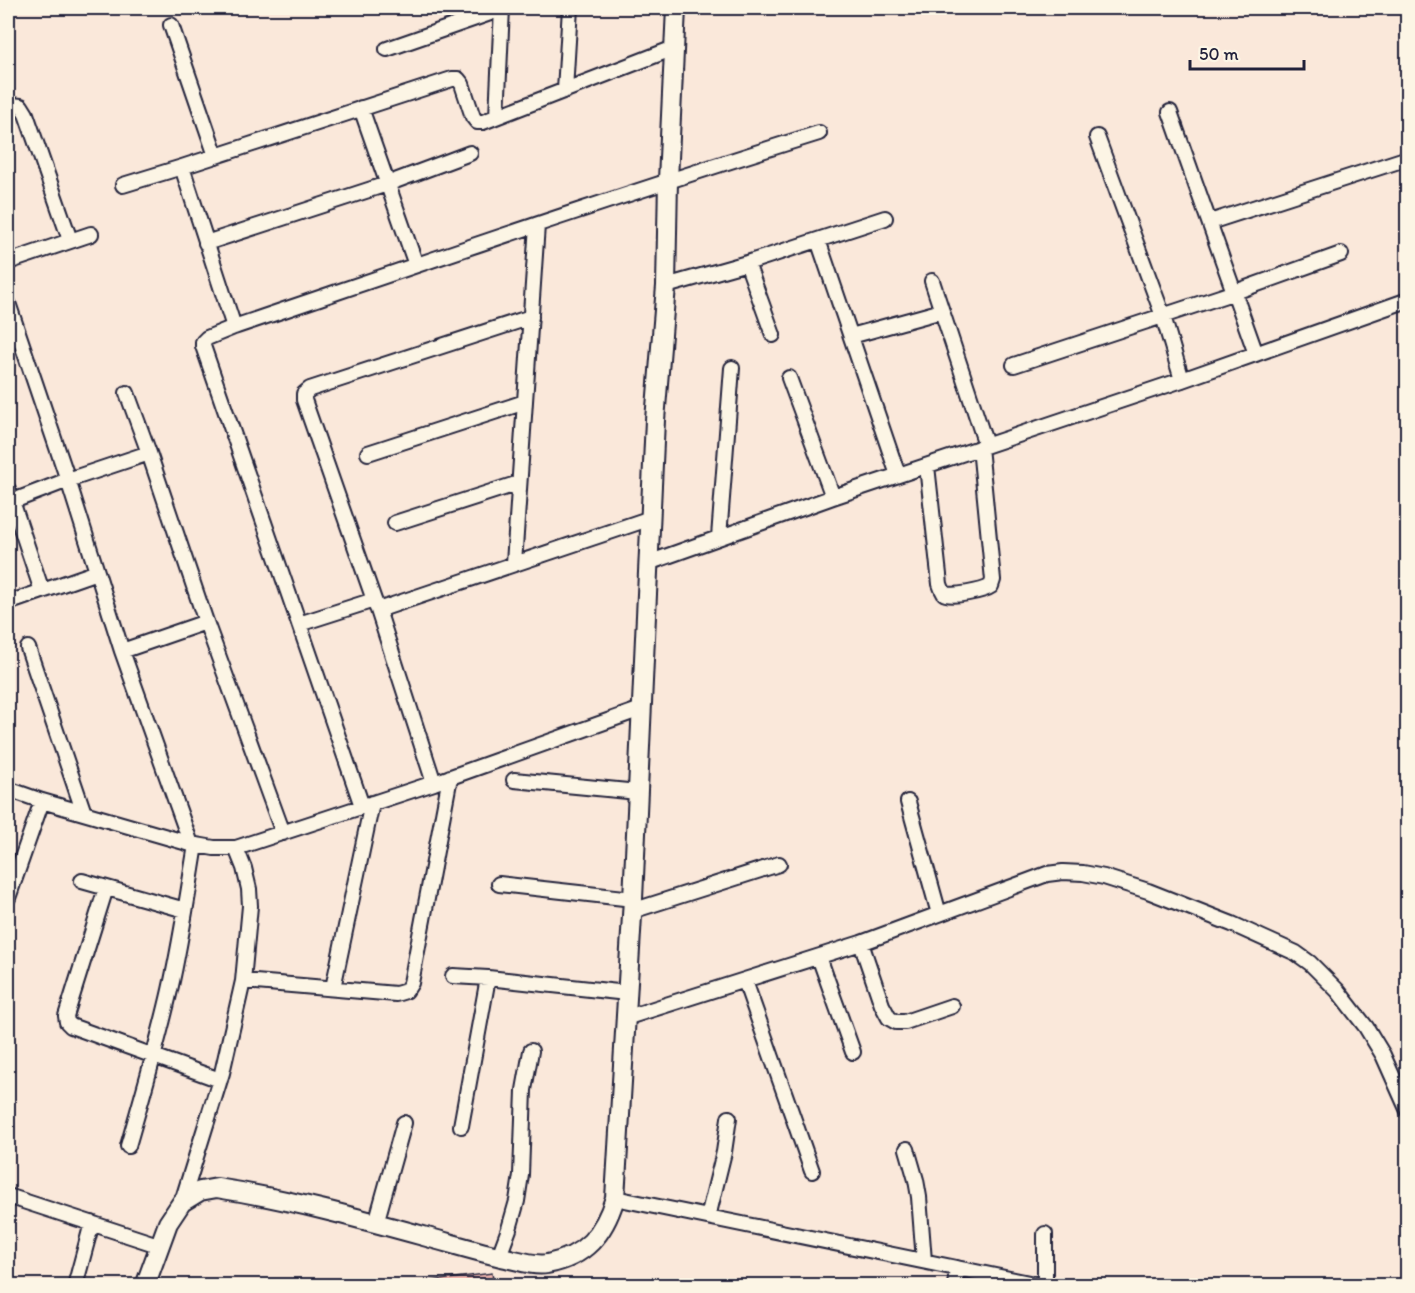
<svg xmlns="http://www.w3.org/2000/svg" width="1415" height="1293" viewBox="0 0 1415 1293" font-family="Itim,sans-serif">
<rect width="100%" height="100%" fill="#fae8da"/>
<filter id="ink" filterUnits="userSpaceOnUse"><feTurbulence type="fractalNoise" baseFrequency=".0167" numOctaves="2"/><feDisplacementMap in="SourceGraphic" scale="12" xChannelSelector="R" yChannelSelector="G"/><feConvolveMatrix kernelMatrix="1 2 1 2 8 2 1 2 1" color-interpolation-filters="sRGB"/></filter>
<g filter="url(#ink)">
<path fill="#f1b6ae" stroke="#22223b" stroke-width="1.5" d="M492 1273 494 1286H403V1285Z"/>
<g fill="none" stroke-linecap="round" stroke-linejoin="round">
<g stroke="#22223b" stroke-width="18">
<path id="minor" d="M171 25 216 156
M387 49 502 9
M565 90 570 8
M8 107 12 105 21 106 26 114 70 240
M361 108 416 265
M1170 112 1256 354
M497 116 502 8
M1097 137 1163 316 1182 380
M182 167 234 327
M123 185 182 167 452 79H458L462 84 473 117 477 122H483L674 48
M1210 222 1408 158
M818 240 898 475
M206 243 387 184 470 153
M8 262 91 234
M747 263 773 335
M932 281 986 445
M666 286 747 263 885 218
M8 303 68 480 122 651 191 844
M851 336 942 311
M1014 365 1235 292 1341 254
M789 378 833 497
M127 393 149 453 206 622 283 833
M368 453 525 402
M927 466 940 584C941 587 942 590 944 593 950 598 984 591 991 586L993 580 980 447
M8 489 42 591
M8 503 68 480 149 453
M395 523 519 483
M719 537 732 368
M514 563 537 225
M648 563 833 497 1182 380 1408 300
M374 600 304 400V394L310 389 531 317
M8 603 97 572
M299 624 374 600 377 608
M28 648 84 813
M122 651 206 622
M514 780 638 792
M434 783 378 610 651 518
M8 789 42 801 191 844 214 848H236L434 783 641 709
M908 802 939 914
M362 806 203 346V342L207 338 234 327C429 261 623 194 819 133
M82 881 185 910
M499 884 633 899
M106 888 66 1016 67 1022 71 1026 220 1080
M8 898 42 801
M632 911 779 864
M861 943 882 1005 889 1018 896 1022H905L952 1006
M819 957 853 1052
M453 976 488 978 627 993
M243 981 396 994 406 991 411 983 450 777
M745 981 812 1171
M333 988 372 803
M625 1018 861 943 1047 874 1063 872 1083 873 1104 877 1148 891 1232 924 1296 953 1310 963 1338 991 1366 1027 1383 1055 1408 1111
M461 1126 488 978
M128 1146C143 1094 158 1043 170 990 181 942 188 893 196 845
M907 1149 916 1180 919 1197 924 1261
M8 1196 161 1246
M615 1198 1044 1286
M182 1202 222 1073 243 981 250 906 249 889 244 868 236 848
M708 1217 724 1152 729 1118
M376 1223 404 1123
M499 1256 509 1229 517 1201 521 1175 524 1090 531 1051
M75 1286 92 1223
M955 1286 957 1268
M1045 1286V1234"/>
</g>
<g stroke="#22223b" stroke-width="22">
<path id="tertiary" d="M145 1286 168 1223 182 1202 200 1191 217 1188C288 1199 358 1218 427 1237 453 1244 479 1252 506 1258 519 1261 534 1266 547 1264 585 1257 604 1234 615 1198L633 899 655 420 666 286 668 180 676 8"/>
</g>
<use href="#minor" stroke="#fcf5e5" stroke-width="14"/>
<use href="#tertiary" stroke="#fcf5e5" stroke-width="18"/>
</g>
</g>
<rect width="1415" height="1293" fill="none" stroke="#fcf5e5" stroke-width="30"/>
<rect x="15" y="15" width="1385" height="1263" fill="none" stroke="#22223b" stroke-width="2" filter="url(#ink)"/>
<path d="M1190 60v9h114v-9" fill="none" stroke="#22223b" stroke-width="3"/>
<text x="1199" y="60" font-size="18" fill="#22223b" stroke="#fcf5e5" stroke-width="4.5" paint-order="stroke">50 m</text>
</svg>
